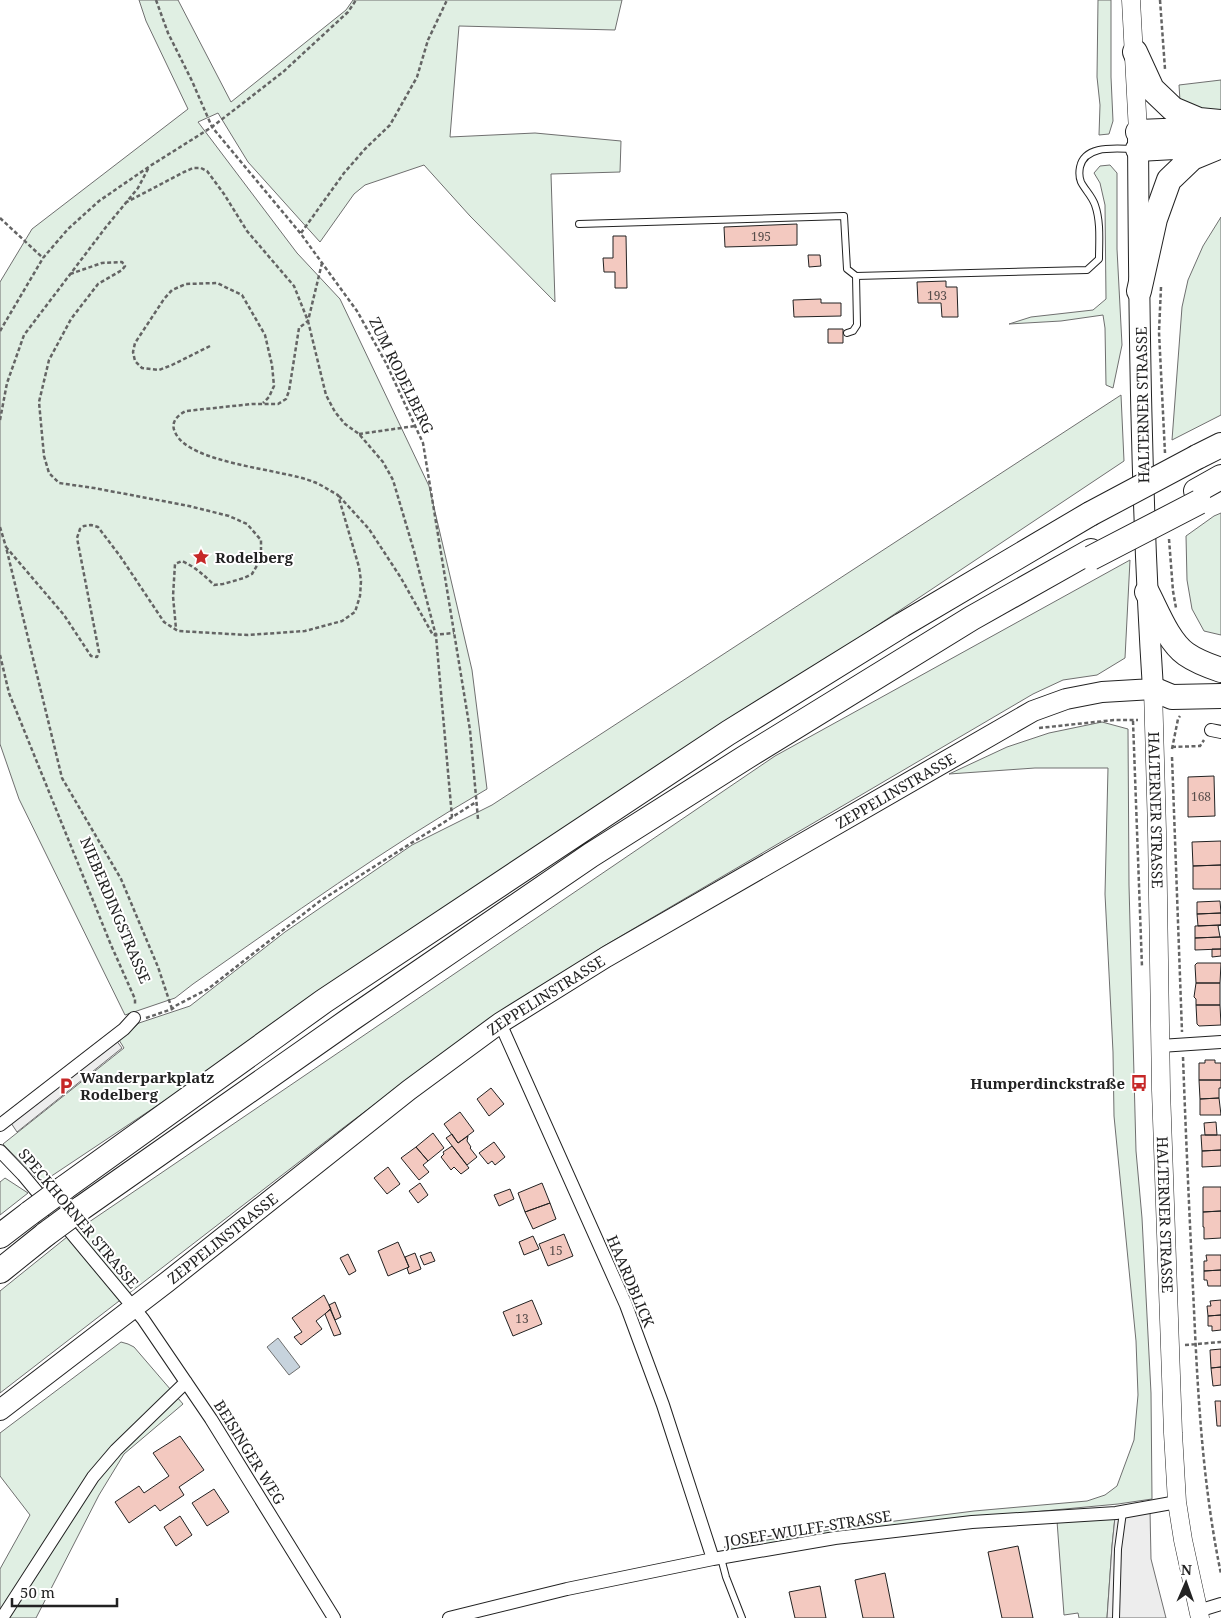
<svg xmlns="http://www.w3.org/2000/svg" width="1221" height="1618" viewBox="0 0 1221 1618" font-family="'Noto Serif',serif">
<rect width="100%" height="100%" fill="#fff"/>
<path fill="#e0efe3" stroke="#6f6f6f" d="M139 0H178L231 102 346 10 353 0H622L615 30 459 26 450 137 535 133 621 141 620 172 551 174 555 302 470 216 424 165 365 185 354 194 320 242 248 162 218 113 198 122 297 253 340 299 429 486 472 670 487 789C385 848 289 917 193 984L175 998 125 1015 19 799 0 744V282L32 229 188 109 146 21Z
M1098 0H1111V77L1113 121 1109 134 1099 135 1100 105 1097 77Z
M1221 80V111H1200L1180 101 1179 85Z
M1110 165 1117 173V249L1122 345 1113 388 1106 385 1105 328 1103 315 1061 321 1009 324 1031 317 1093 310 1106 299 1105 205 1100 183 1094 173 1100 166Z
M1221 217V415L1172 440 1182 307 1188 280 1203 246Z
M1121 395 1124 461 41 1183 3 1144 124 1048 119 1040 139 1023 190 1006 285 932 412 845 492 805Z
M1221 513V635L1204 631 1192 609 1187 580 1186 536 1214 516Z
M1130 560 1125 658 1097 675 1063 680 1033 694 604 946 471 1032 343 1128 0 1393V1291L67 1237 775 756Z
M1102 722 1128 729 1129 885 1136 1151 1142 1218 1151 1393 1152 1499 1118 1504 969 1518 730 1551 724 1547 848 1527 974 1511 1087 1501 1105 1495 1117 1486 1134 1440 1138 1395 1136 1341 1114 1116 1113 1052 1105 894 1108 768H1035L949 774 1007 747 1049 733Z
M5 1178 28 1193 0 1215V1182Z
M121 1342 128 1344 134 1347 183 1404 124 1454 99 1495 36 1618H0V1569L30 1515 0 1476V1433Z
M1115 1517 1112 1546 1107 1618H1079L1078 1613 1064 1615 1057 1521Z"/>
<path fill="#ededed" stroke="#6f6f6f" d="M116 1040 122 1048 17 1132 11 1123Z
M1150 1510 1151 1559 1166 1618H1107L1112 1546 1115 1517Z"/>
<path fill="#c7d3dd" stroke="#6f6f6f" d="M278 1338 300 1367 289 1375 267 1347Z"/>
<path fill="#f3c9c0" stroke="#222" d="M797 224V245L725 247 724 227Z
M613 236H626L627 288H615V272H604L603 258H613Z
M808 255H820L821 266 809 267Z
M946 281V287H957L958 317H942L941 303H918L917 282Z
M821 299V303H841V316L794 317 793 300Z
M828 329H843V343H828Z
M1214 776 1215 816 1188 817V777Z
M1221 841V865L1193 866 1192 842Z
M1221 865V889H1193V866Z
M1220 901 1221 913 1197 914V902Z
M1221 913V925L1198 926 1197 914Z
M1221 925 1218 926 1220 937 1195 938V926Z
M1220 937H1221V949L1195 950V938Z
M1212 949H1221V956L1212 957Z
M1197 963H1221L1220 983H1196L1195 965Z
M1196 983H1220V1005H1196V999L1194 997Z
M1196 1005H1220L1221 1025 1199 1026 1197 1024Z
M1205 1060H1215V1063H1221V1080H1199V1063H1205Z
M1199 1080H1221V1088H1219V1098L1200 1099Z
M491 1088 504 1104 489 1116 477 1099Z
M1219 1098 1221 1115H1200V1099Z
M460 1112 474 1131 458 1143 444 1124Z
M1216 1122 1217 1135H1205L1204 1123Z
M433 1133 444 1148 428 1161 416 1147Z
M452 1134 458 1143 468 1136 467 1141 471 1147 470 1148 477 1157 467 1165 446 1138Z
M1201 1135H1221V1150L1202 1151Z
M494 1142 505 1157 495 1165 492 1161 488 1164 479 1153Z
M452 1146 469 1168 461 1174 454 1167 451 1170 441 1157 444 1154 443 1152Z
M416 1147 428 1161 423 1165 429 1172 419 1180 401 1158Z
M1221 1150V1166L1202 1167V1151Z
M388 1167 400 1184 387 1194 374 1178Z
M420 1183 428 1195 418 1203 409 1191Z
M542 1183 550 1203 525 1212 518 1193Z
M1203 1187H1221V1211L1203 1212Z
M510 1189 514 1199 499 1206 494 1195Z
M550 1203 556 1219 533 1229 525 1212Z
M1221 1211V1238L1204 1239V1227H1203V1212Z
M564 1234 573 1256 548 1266 539 1244Z
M533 1236 539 1249 524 1255 519 1242Z
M398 1242 409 1267 388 1276 378 1251Z
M431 1252 435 1261 424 1265 420 1256Z
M415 1253 421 1269 409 1274 407 1268 409 1267 405 1257Z
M348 1254 356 1271 349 1275 340 1258Z
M1206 1255H1221V1270L1204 1271V1261H1207Z
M1221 1270V1286H1208L1207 1280H1204V1271Z
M324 1295 331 1309 316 1321 322 1329 301 1345 294 1337 302 1332 292 1318Z
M532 1300 542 1324 513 1336 503 1312Z
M1221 1300V1315L1208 1316 1207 1306H1211L1210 1301Z
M335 1302 341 1317 335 1320 329 1305Z
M330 1309 341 1334 334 1336 325 1314Z
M1221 1315V1330L1212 1331V1326H1208V1316Z
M1221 1349V1367L1211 1368 1210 1350Z
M1221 1367V1385L1213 1386 1211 1368Z
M1215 1401H1221V1426H1217Z
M180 1436 204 1470 179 1487 184 1495 160 1511 155 1505 129 1523 115 1502 139 1486 144 1493 169 1476 153 1453Z
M214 1489 229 1512 207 1526 192 1503Z
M180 1516 192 1535 176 1546 164 1527Z
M1018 1546 1033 1618H1002L988 1552Z
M885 1573 894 1618H863L855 1580Z
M820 1586 826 1618H795L789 1592Z"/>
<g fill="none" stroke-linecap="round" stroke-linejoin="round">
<g stroke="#222" stroke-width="8">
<path id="lane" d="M579 224 844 216 847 269 856 276 1087 270 1099 259C1099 242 1101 222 1095 205 1092 196 1085 190 1081 182 1079 177 1079 172 1080 167 1085 144 1117 149 1134 149
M847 333 853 331 857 325 856 276
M721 1558 726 1577 742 1618
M1116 1618 1118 1549 1123 1512"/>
</g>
<g stroke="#222" stroke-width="14">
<path id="street" d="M1211 730 1221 732
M500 1023 626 1305 663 1405 713 1559
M1160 1046 1221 1042
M0 1125 124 1029 134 1018
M0 1151 23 1175 143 1319 211 1419 334 1618
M1198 1611 1221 1604
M2 1618 93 1477 116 1450 186 1382
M449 1618 567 1589 713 1559 835 1538 972 1522 1116 1513 1177 1502"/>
</g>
<g stroke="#222" stroke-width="19">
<g id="secondary">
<path d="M1131 0 1138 132"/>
<path id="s1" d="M1153 689 1157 831 1161 1090 1173 1433 1177 1502 1183 1540 1200 1618"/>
</g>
</g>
<g stroke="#222" stroke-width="22">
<g id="primary">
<path id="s2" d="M0 1410 167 1282 409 1090 500 1023 606 957 1033 711 1066 699 1102 692 1153 689C1141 504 1139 319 1138 134"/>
</g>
</g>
<g stroke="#222" stroke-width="26">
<path id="highway" d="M1135 52 1152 89 1173 109 1199 120 1221 122
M1138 132 1214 129
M1138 149 1211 145
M1139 291 1155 219 1169 180 1192 158 1221 146
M1197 457 1221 445
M1196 491 1221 477
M1147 592C1157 611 1168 641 1186 654 1196 661 1209 666 1221 670
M1153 689 1172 697 1221 696
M64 1188 324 1001 728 733 902 625 1090 514
M80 1209 351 1019 591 855 746 757 972 618 1091 551
M0 1236 30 1213
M0 1271 46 1234"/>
</g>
<path stroke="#646464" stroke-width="2.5" stroke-dasharray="4 2.5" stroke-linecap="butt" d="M156 0 168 33 192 81 212 127 301 234 357 311 386 363 423 443 470 730 478 819
M1160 0 1165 69
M125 203 184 172 193 168H201L207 171 224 194 247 231 294 286 308 321 326 395 335 412 345 424 359 434 383 462 393 480 414 551 436 636 452 817
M0 218 43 258
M301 233 344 173 365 149 390 125 417 77 428 40 447 0
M70 274 102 263 122 262 125 266 122 270 98 284 71 319 49 360 39 402 44 456 49 473 59 483 94 488 189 506 229 516 247 524 261 540V551L259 562 252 574 244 578 223 584 214 585C204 575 195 567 182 561L175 564 173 596 176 629
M1161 287 1159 332 1165 453
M0 331 43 258 68 229 99 201 150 166 212 127 283 72 348 12 356 0
M210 346 172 365 159 370 142 368 135 361 133 352 135 343 164 299 172 290 186 284 217 283 242 295 265 335 272 365 274 386 269 397 263 403
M0 420 7 383 24 335 106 227 138 188 149 167
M359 434 415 426
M339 496 369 529 401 578 433 635 454 633
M0 527 6 547
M1169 539 1173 591 1176 608
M0 655 9 693 111 945 135 999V1006
M1133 721 1142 967
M1039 728 1114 720H1138
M1172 747 1200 746 1204 740
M1172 749 1178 719 1180 716
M1172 757 1182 1032
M172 1009 158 967 121 879 62 778 6 547 64 615 91 656 97 657 99 652 77 538 80 529 84 526 91 525 98 527 120 556 164 622 178 631 248 635 305 631 342 621 355 612 360 596 361 581 359 567 338 495C330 491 322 485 314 482 283 469 188 464 175 432 170 422 178 415 186 411L252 404H278L286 399 289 391 299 328 308 321 322 263
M146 1018 172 1009 177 1005 208 989 320 901 476 802
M1183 1057C1186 1141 1190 1226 1194 1310 1198 1399 1203 1487 1221 1574
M1185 1345 1221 1342"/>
<use href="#lane" stroke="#fff" stroke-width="6"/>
<use href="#street" stroke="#fff" stroke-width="12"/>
<use href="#secondary" stroke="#fff" stroke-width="18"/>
<use href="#primary" stroke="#fff" stroke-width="20"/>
<use href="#highway" stroke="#fff" stroke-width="24"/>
<g stroke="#222" stroke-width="26" stroke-linecap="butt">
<path id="highway-bridge" d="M1090 514 1197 457
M1091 558 1199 502
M30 1213 64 1188
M46 1234 80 1209"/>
</g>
<use href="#highway-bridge" stroke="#fff" stroke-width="24"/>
</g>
<defs>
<g id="sight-bare" transform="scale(1.35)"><path d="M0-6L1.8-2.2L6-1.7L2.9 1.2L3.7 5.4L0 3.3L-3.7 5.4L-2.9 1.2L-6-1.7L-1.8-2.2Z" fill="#c62828" stroke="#fff" stroke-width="2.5" paint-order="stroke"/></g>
<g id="bus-bare" transform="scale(1.35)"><path d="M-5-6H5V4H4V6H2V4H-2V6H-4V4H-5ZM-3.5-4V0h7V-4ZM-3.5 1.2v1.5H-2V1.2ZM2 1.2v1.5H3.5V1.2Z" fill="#c62828" stroke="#fff" stroke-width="2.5" paint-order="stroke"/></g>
<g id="parking-bare" transform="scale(1.35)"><path d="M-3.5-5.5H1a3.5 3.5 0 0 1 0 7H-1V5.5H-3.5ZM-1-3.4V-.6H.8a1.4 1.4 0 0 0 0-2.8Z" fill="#c62828" stroke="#fff" stroke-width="2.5" paint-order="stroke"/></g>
</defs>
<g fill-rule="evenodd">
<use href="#sight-bare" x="201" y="557"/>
<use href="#bus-bare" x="1139" y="1083"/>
<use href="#parking-bare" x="66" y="1086"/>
</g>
<g text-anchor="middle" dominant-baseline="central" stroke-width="4" stroke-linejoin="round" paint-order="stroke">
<g font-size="12" fill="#564c4a">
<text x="761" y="236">195</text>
<text x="937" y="295">193</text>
<text x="1201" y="796">168</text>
<text x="556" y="1250">15</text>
<text x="522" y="1318">13</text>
</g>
<g font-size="15" fill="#222" stroke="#fff">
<text transform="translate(402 375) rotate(64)">ZUM RODELBERG</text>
<text transform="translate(1142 405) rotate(-91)">HALTERNER STRASSE</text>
<text stroke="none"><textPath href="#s2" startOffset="1091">ZEPPELINSTRASSE</textPath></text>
<text stroke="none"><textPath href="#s1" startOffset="121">HALTERNER STRASSE</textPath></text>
<text transform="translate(116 910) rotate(67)">NIEBERDINGSTRASSE</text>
<text stroke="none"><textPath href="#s2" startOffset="686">ZEPPELINSTRASSE</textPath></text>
<text stroke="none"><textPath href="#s1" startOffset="526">HALTERNER STRASSE</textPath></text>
<text transform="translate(79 1218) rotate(50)">SPECKHORNER STRASSE</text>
<text stroke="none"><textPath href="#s2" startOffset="281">ZEPPELINSTRASSE</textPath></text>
<text transform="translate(631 1281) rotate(67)">HAARDBLICK</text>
<text transform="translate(250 1452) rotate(58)">BEISINGER WEG</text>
<text transform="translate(808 1528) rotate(-9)">JOSEF-WULFF-STRASSE</text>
</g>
<g font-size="15" font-weight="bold" fill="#222" stroke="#fff" text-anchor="start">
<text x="215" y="557">Rodelberg</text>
<text x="80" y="1077">Wanderparkplatz<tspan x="80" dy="17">Rodelberg</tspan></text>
<text x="1125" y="1083" text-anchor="end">Humperdinckstraße</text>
</g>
</g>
<g transform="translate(1186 1583) rotate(2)" stroke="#ffffff" stroke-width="4" paint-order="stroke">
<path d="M0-4L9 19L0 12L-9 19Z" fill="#222222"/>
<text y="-8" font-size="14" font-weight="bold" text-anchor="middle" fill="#222222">N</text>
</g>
<path d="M12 1598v8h105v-8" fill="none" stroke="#222222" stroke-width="2.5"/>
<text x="20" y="1598" font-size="15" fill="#222222" stroke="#ffffff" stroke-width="4" paint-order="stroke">50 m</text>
</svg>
